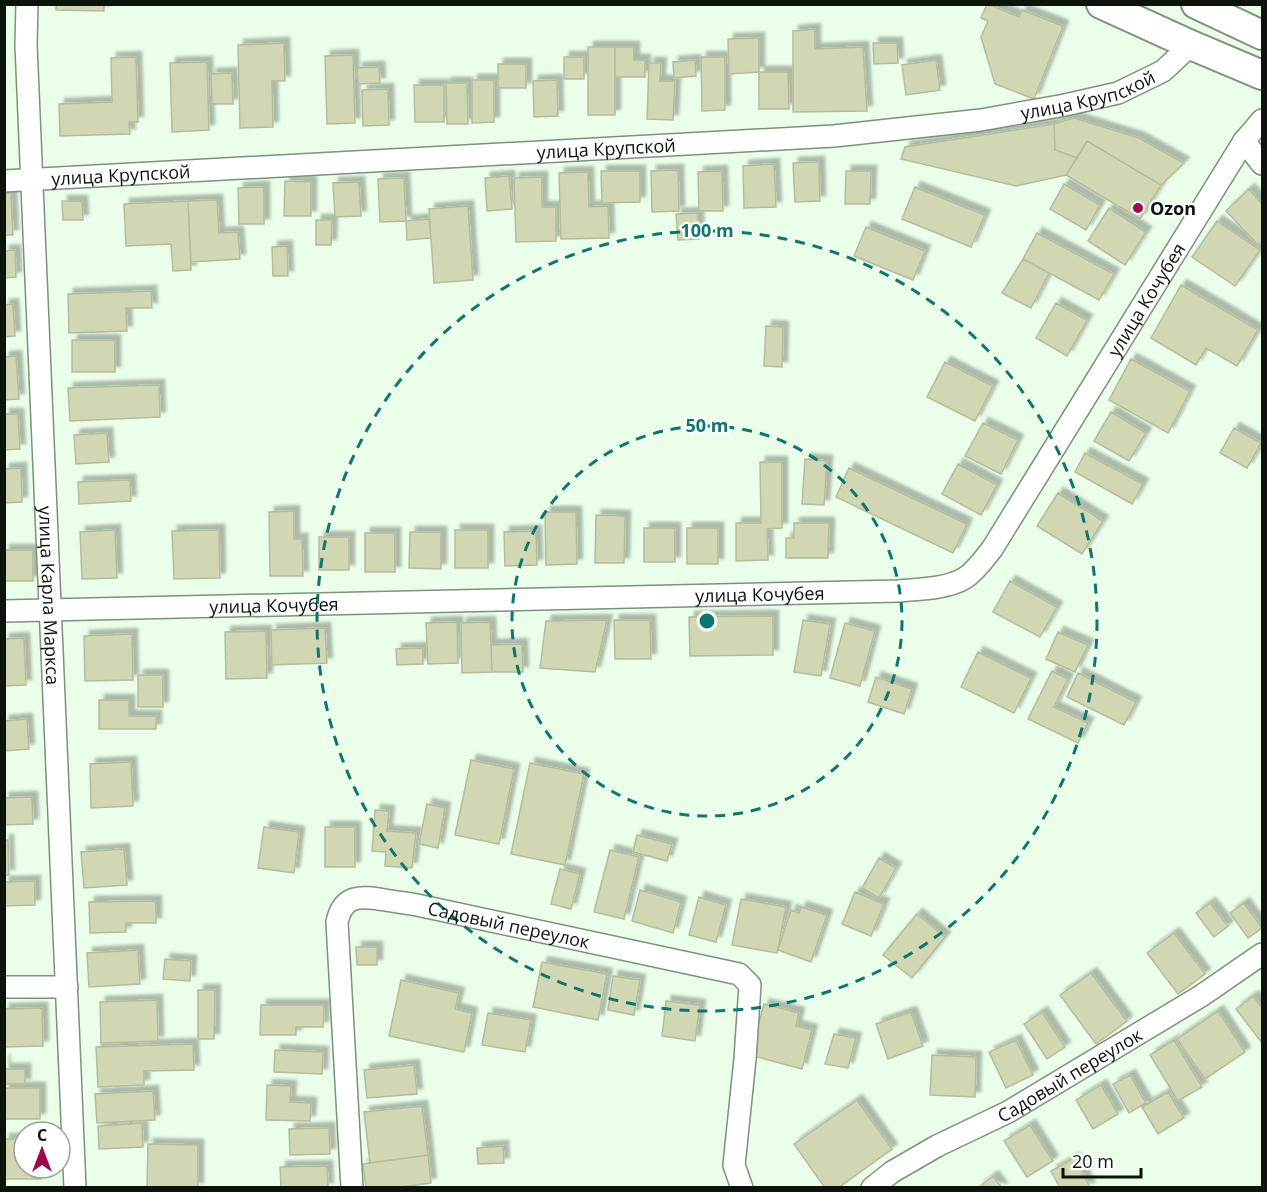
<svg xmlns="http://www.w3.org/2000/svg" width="1267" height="1192" viewBox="0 0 1267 1192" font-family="'Open Sans',sans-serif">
<defs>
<filter id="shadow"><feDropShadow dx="5.5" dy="-5.5" stdDeviation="1.5" flood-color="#0004"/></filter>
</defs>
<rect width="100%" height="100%" fill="#eafee9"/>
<path fill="#d0d7b2" stroke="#b5bc9c" stroke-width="1.5" filter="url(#shadow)" d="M56 4H104V11L56 10Z
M987 4 1019 17 1022 10 1063 26 1034 99 995 84 981 37 988 21 981 18Z
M815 29V49L863 47 867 111 793 112V31Z
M759 38V72L729 74 728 39Z
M284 43 285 81H272L273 127 240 128 238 45Z
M873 43H897L898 63 874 64Z
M588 47H615V115H588Z
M615 47H634V60H645V77H615Z
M353 55 355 123 327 124 325 56Z
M136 57 138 122H129L130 134 60 136 59 104 112 102 111 58Z
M564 57H584V79H564Z
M701 57H725V110L702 111Z
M695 60 696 76 674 78 673 62Z
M936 60 940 90 906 95 902 65Z
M207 62 209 130 172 132 170 63Z
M649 63H661L660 81H675L673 120 647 119Z
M498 64H526V88H498Z
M379 67 380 83 358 84 357 68Z
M759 72H788L789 109H759Z
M232 73 233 104H212L211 74Z
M472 80H494V122L472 123Z
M557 80 558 116 534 117 533 81Z
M446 83H467L468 124H447Z
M414 85H444V122H415Z
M388 89 389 125 363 126 362 90Z
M1074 118 1139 138 1184 163 1161 185 1087 141 1077 158 1055 150 1054 124Z
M1054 124 1055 150 1077 158 1066 175 1016 186 901 159 905 147Z
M1087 141 1161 185 1140 219 1066 175Z
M819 162 820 201 795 202 793 163Z
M774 164 776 207 744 208 743 166Z
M678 170 679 211 652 212 651 171Z
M601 171H640V202L602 203Z
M722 171 723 211H699L698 172Z
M846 171H871L870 204H845Z
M588 172 589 207 608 206 609 238 561 239 559 173Z
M509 176 512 209 487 211 485 178Z
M542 177V207H556V241L516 242 514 178Z
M404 178 406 221 380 222 378 179Z
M285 181 311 182V216H284Z
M359 182 361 216 335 217 333 183Z
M1064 184 1100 205 1086 230 1050 209Z
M264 187V224H239L238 188Z
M915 187 985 215 971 247 902 219Z
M1249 189 1262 204V241L1258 245 1226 211Z
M11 193 13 235H4V194Z
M217 200 219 233 238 232 240 259 191 262 188 201Z
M62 201H82L83 220H63Z
M188 201 191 270 173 271 171 244 126 246 124 204Z
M468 206 473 280 434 283 429 209Z
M1109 208 1146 232 1125 265 1088 241Z
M698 213 699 239 678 240 676 214Z
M429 219 431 238 407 240 406 221Z
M316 220H332L331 245H316Z
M1217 221 1260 250 1235 286 1192 257Z
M866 227 925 251 913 280 854 256Z
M1037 233 1114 274 1099 300 1023 259Z
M287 246 288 276H273L272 247Z
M15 250 16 277 4 278V251Z
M1023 259 1049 273 1031 308 1002 293Z
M1181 285 1258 330 1237 366 1206 348 1196 365 1151 338Z
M151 291 152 308H126L127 331 69 333 68 294Z
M1056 303 1087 320 1067 356 1036 338Z
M13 304 15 336 4 337V305Z
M766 326 783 327 782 367 764 366Z
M72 340H115V372H72Z
M16 356 19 399 4 400V357Z
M1131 359 1190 391 1168 433 1109 400Z
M945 362 993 386 975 421 927 397Z
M159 385 160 417 70 421 68 388Z
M1111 412 1146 433 1129 461 1094 441Z
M4 414H18L20 449 4 450Z
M983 423 1018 440 1001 474 965 456Z
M1234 428 1261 443 1247 468 1220 453Z
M107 433 109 462 76 464 74 435Z
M1085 453 1143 484 1132 504 1075 472Z
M805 459 827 461 824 505 802 504Z
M760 462H782V528L767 529 768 560 736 561V523H761Z
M958 464 997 485 981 515 942 494Z
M21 468 22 502 4 503V469Z
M849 468 967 524 953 553 836 497Z
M130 480 131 501 79 504 78 482Z
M1058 493 1103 521 1082 554 1037 526Z
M294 511V539H302L303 576H270L269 512Z
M545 512H576L577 564 546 565Z
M596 515 625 516 624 563H595Z
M794 523H829L828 558H786V538H794Z
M644 528H675V562H644Z
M687 528H718V564H687Z
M115 530 117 578 82 579 80 532Z
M219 530 220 578 174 579 172 531Z
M455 530H488V568H455Z
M536 531 537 565 505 566 504 532Z
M410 532H441V569L409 568Z
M365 533H395V572H365Z
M319 537H349V570H319Z
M4 550H33V581H4Z
M1010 581 1057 607 1040 637 993 612Z
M773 616V655L690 656 689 617Z
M607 620 595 672 540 668 546 621Z
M614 620H650L651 659H615Z
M803 620 830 624 821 676 794 672Z
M457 622 458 663 428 664 426 623Z
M490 622 492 672 462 673 461 623Z
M845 623 875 631 860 686 830 678Z
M325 628 327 663 272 665 271 630Z
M266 631 267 678 226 679 225 632Z
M1058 632 1088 645 1075 672 1046 659Z
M132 634 133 680 85 681 84 636Z
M24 638 26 685 4 686V639Z
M522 644 523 672H492L491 645Z
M423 648V664L397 665 396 649Z
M978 652 1031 678 1014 713 961 687Z
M1052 671 1068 679 1054 707 1088 723 1078 743 1028 719Z
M1078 673 1136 702 1124 725 1067 697Z
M138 675H163V707H138Z
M876 677 912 689 904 714 868 702Z
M99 700H129V716H156V729H99Z
M27 719 29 749 4 751V721Z
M471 760 514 769 499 844 455 835Z
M131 762 133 806 91 808 90 764Z
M530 763 584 774 565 865 511 854Z
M32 797 33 824 4 825V798Z
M427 804 445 808 438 848 419 844Z
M375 810 389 811 387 831 416 833 412 868 385 866 386 852 372 851Z
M264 827 299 832 294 873 258 868Z
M325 827H355V867H325Z
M637 835 672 844 667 861 633 852Z
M4 840H8L9 875H4Z
M124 849 127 885 84 888 81 852Z
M610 850 639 857 624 919 594 912Z
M879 858 896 868 879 898 862 888Z
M560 869 580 874 571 909 551 904Z
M35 881V905L4 906V882Z
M640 890 681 902 673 933 632 921Z
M855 892 884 904 871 936 842 924Z
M699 897 726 905 716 942 689 935Z
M741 899 786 907 777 953 732 945Z
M156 901V923H126V932L90 933 89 902Z
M1210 903 1228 926 1214 937 1196 913Z
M1244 903 1262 928 1248 938 1230 913Z
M801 907 827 915 811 962 778 950 791 910 799 913Z
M917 914 945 937 912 978 883 955Z
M1174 933 1205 974 1178 994 1147 953Z
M356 947H377V965H357Z
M138 950 140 984 89 987 87 953Z
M165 959 191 961 190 981 163 979Z
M542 962 607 974 598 1020 533 1007Z
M1091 973 1127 1021 1096 1044 1060 995Z
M613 976 640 980 634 1015 608 1010Z
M401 980 459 993 455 1009 472 1013 464 1052 389 1036Z
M198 990H215L214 1039H198Z
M1253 996 1262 1008V1043L1236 1009Z
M157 1000 158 1041 101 1043 100 1002Z
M666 1001 700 1005 695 1041 662 1036Z
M764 1004 799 1013 796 1026 812 1030 802 1069 750 1055Z
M261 1005H324L323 1027H296V1035H260Z
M42 1008 43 1046 4 1047V1009Z
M1218 1011 1245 1052 1205 1079 1177 1039Z
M911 1012 923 1046 888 1059 876 1024Z
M1042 1012 1065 1047 1047 1059 1024 1024Z
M488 1013 531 1020 525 1052 482 1045Z
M834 1034 856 1038 848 1068 825 1064Z
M1016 1040 1033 1075 1006 1088 989 1052Z
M1174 1040 1202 1087 1178 1101 1150 1055Z
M193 1044 194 1070 144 1071V1085L98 1087 96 1047Z
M275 1050 323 1052 322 1074 274 1072Z
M932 1055 976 1057 975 1097 930 1095Z
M4 1059 5 1069H25V1084H4Z
M414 1065 417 1094 367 1098 364 1070Z
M1130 1075 1146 1103 1129 1113 1113 1084Z
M267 1085 291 1086 290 1102 311 1103 310 1121 266 1120Z
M1101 1085 1118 1114 1093 1129 1076 1100Z
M4 1088H40V1119H4Z
M153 1091 155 1120 97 1123 95 1094Z
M1168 1092 1184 1118 1158 1134 1142 1107Z
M857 1100 892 1149 838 1188H825L794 1144Z
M422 1106 428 1155 370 1163 364 1112Z
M142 1123 143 1147 99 1149 98 1126Z
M1030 1125 1053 1161 1027 1177 1004 1141Z
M329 1128 330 1154 290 1155 289 1129Z
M4 1139H24V1168H41V1179H4Z
M148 1144 198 1145V1188H147Z
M503 1146 504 1163 478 1164 477 1148Z
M428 1155 431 1183 392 1188H366L363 1164Z
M1074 1158 1090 1187 1089 1188H1060L1051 1171Z
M327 1166 328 1188H281L280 1167Z
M993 1176 1002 1188H978Z"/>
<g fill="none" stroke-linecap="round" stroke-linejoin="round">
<g stroke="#7b927b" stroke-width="24">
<g id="street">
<path id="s1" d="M27 4 26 45 75 1188"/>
<path d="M1244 141 1262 164"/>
<path id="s2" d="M4 181 834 136 981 120 1065 105 1118 93 1163 71 1191 45"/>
<path id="s3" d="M4 611 899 591C920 589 947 589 965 578 976 571 984 559 992 549L1244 141 1262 120"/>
<path d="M4 987H67"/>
<path id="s4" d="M352 1188 337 922C343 894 361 896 385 900 396 902 407 903 417 905L739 974 750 985 745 1059 734 1165 742 1188"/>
<path id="s5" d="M872 1188 892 1172 937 1146 1008 1112 1201 996 1262 954"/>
</g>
</g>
<g stroke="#7b927b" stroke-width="32">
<path id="secondary" d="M1101 4 1191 45 1262 75
M1196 4 1262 35"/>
</g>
<use href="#street" stroke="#fff" stroke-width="21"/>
<use href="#secondary" stroke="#fff" stroke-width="28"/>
</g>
<g fill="none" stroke="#0f766e" stroke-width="3" stroke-dasharray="10 8">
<circle cx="707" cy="621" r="195"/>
<circle cx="707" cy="621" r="390"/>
</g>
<circle fill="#a00749" stroke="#fff" stroke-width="2" cx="1138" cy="208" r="6"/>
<g text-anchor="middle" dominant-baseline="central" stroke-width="4.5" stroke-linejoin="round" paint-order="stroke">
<g font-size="18" fill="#0b130b" stroke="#fff">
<text stroke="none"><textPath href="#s2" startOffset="1089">улица Крупской</textPath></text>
<text stroke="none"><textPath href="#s2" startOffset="603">улица Крупской</textPath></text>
<text stroke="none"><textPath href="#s2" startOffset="117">улица Крупской</textPath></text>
<text stroke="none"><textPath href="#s3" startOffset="1296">улица Кочубея</textPath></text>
<text stroke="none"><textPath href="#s3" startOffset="756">улица Кочубея</textPath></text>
<text stroke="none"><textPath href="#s1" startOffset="592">улица Карла Маркса</textPath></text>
<text stroke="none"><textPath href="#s3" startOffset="270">улица Кочубея</textPath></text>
<text stroke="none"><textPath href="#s4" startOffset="454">Садовый переулок</textPath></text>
<text stroke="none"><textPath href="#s5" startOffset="228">Садовый переулок</textPath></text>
</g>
<g font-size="18" font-weight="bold" fill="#0b130b" stroke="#fff" text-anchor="start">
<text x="1150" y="208">Ozon</text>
</g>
</g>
<circle cx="707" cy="621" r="9" fill="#0f766e" stroke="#fff" stroke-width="3"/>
<g font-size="18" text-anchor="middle" font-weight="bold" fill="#0f766e" stroke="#fff" stroke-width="4.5" stroke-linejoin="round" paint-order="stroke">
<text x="707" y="237">100 m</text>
<text x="707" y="432">50 m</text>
</g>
<rect width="1267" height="1192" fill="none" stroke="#0b130b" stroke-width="12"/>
<g transform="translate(42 1150)"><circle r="28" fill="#ffffff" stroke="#9da19d" stroke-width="1.5"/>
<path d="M0-4.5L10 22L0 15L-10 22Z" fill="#a00749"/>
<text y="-9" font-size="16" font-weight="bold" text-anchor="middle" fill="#0b130b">С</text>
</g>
<path d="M1063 1168v9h78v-9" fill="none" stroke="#0b130b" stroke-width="3"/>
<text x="1072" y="1168" font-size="18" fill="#0b130b" stroke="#ffffff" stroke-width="4.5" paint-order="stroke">20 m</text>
</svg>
